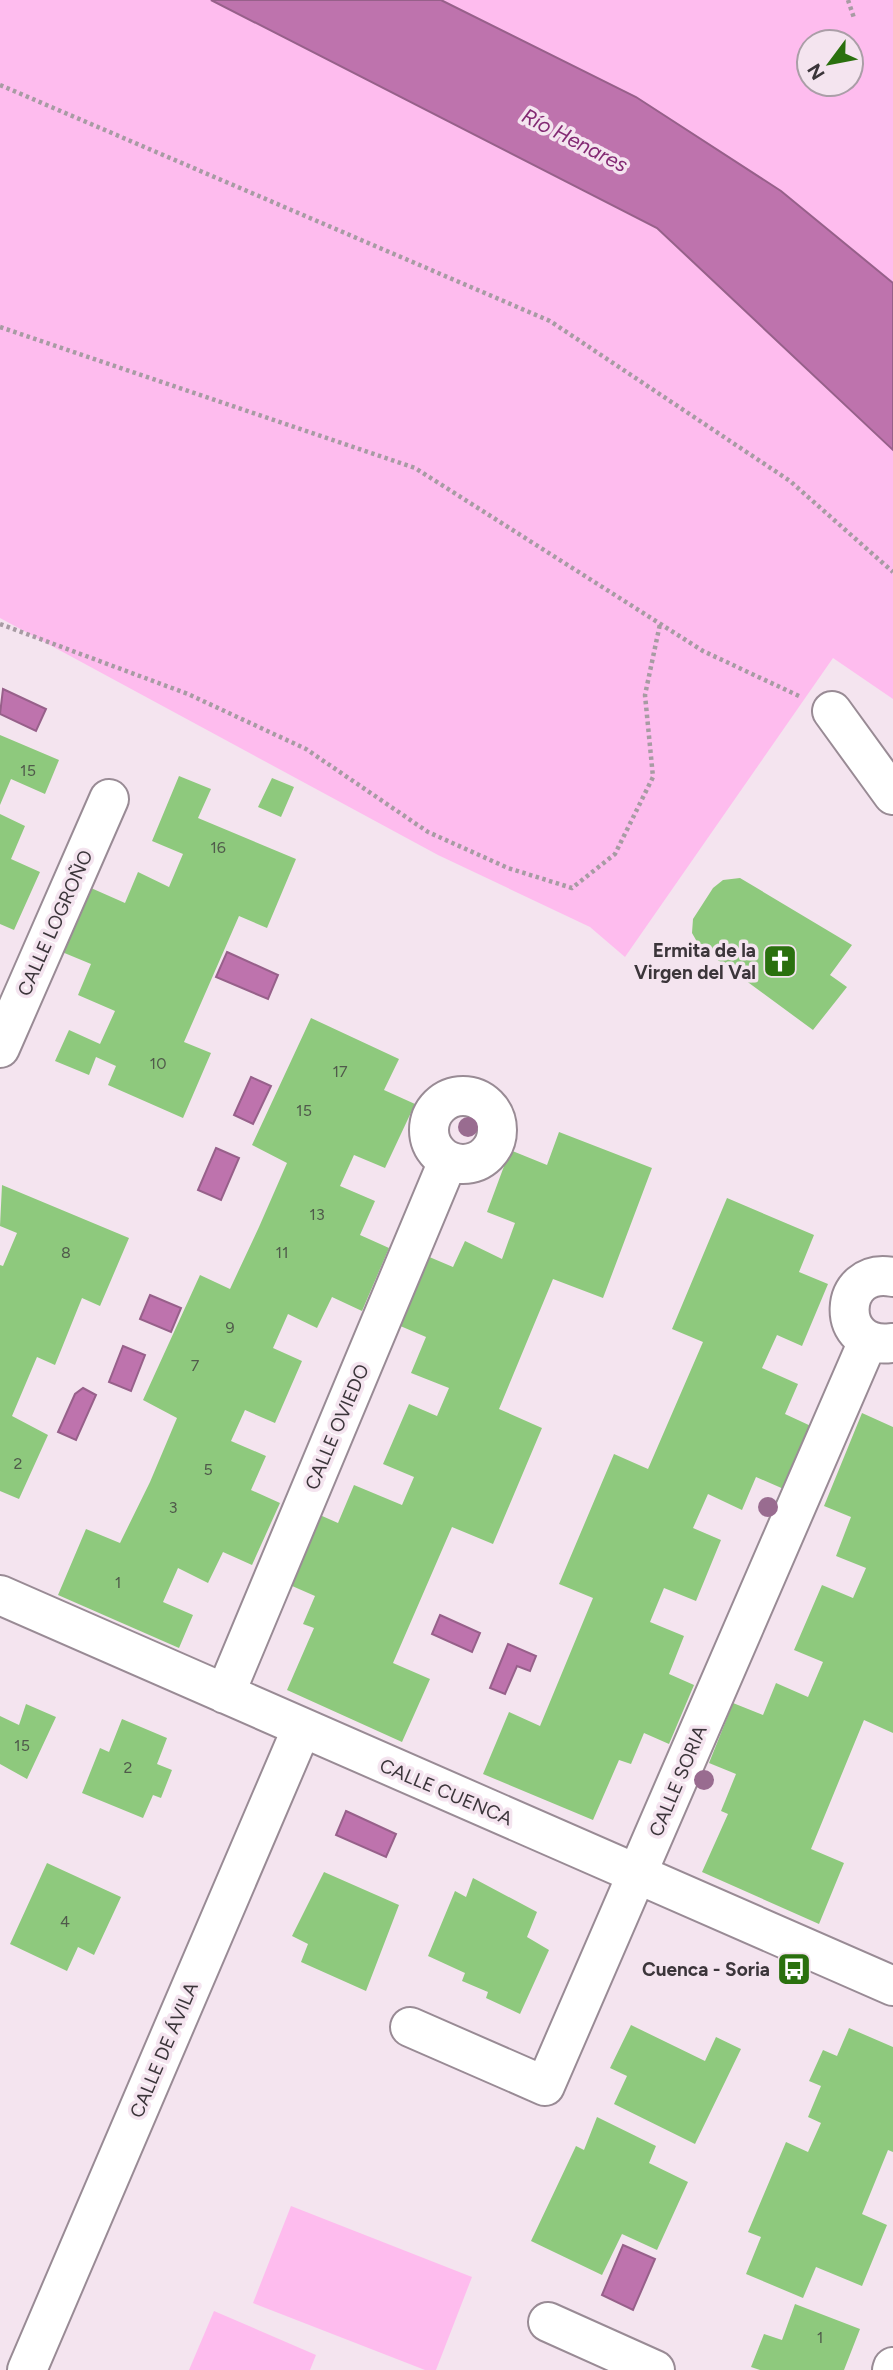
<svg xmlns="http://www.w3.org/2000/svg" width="893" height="2370" viewBox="0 0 893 2370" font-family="Figtree,sans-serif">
<rect width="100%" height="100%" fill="#f4e4ef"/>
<path fill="#febcee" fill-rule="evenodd" d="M0 0H211L657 229 893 450V699L833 658 625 957 590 927 438 855 0 618Z
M441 0H893V283L781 191 636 97ZM809 42H851V84H809Z
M291 2206 472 2277 436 2370H425L253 2303Z
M214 2311 316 2355 310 2370H189Z"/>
<path fill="#be73ad" stroke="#97608a" stroke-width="2" d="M211 0H441L636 97 781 191 893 283V450L657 228Z
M3 689 46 709 36 731 0 714Z
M227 952 278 975 268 999 216 977Z
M251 1077 271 1086 253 1124 234 1115Z
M216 1148 239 1158 221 1200 198 1190Z
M150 1295 181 1308 171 1332 140 1319Z
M123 1346 145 1355 131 1391 109 1382Z
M83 1388 96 1395 76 1440 58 1432 75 1394Z
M440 1615 480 1633 472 1652 432 1634Z
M508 1644 536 1656 530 1671 517 1666 505 1694 490 1688Z
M346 1811 396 1834 386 1857 336 1835Z
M623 2245 655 2259 633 2310 602 2295Z"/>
<path fill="#8ec97d" d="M0 735 59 760 45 794 11 779 0 805Z
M179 776 211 789 198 818 296 859 267 928 239 916 184 1042 211 1053 183 1118 108 1085 116 1066 96 1057 89 1075 55 1061 69 1030 100 1044 115 1011 78 995 91 964 62 952 91 888 125 903 138 872 169 887 183 854 152 841Z
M272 778 294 787 281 817 258 807Z
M0 814 25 826 11 859 40 872 14 930 0 924Z
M740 878 852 945 830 975 847 987 813 1030 700 947 692 933 693 919 713 888 723 880Z
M311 1018 399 1059 384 1090 415 1104 385 1168 354 1155 340 1186 375 1201 360 1235 389 1248 362 1311 332 1297 317 1328 288 1314 273 1348 302 1361 275 1423 245 1410 231 1441 266 1456 251 1490 280 1503 252 1565 223 1552 208 1583 178 1568 163 1602 193 1615 179 1648 58 1595 86 1529 120 1543 150 1482 177 1418 143 1400 200 1275 230 1289 259 1227 287 1163 252 1145Z
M559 1132 652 1168 603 1298 553 1279 499 1409 542 1428 493 1544 452 1527 393 1663 430 1679 402 1742 287 1690 314 1628 303 1624 315 1596 283 1582 313 1512 338 1523 354 1485 402 1505 414 1477 383 1464 409 1404 437 1416 449 1388 411 1373 426 1337 398 1325 427 1256 453 1267 465 1241 502 1259 515 1223 487 1212 510 1150 547 1165Z
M2 1185 129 1238 100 1306 82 1298 55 1365 37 1357 12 1416 48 1435 19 1499 0 1491V1265L3 1266 17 1233 0 1226Z
M727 1198 814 1235 799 1272 828 1284 802 1346 777 1335 762 1368 798 1384 785 1414 813 1427 786 1490 756 1477 742 1510 708 1494 693 1528 721 1540 696 1601 664 1588 650 1622 684 1636 669 1674 694 1685 669 1744 644 1733 631 1764 619 1760 593 1820 483 1774 509 1712 540 1726 593 1598 559 1584 614 1454 648 1469 703 1342 672 1329Z
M862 1413 893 1427V1733L864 1720 811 1849 844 1863 819 1924 702 1872 728 1814 721 1811 736 1774 709 1763 733 1703 763 1715 776 1683 808 1697 823 1662 794 1650 822 1585 853 1598 866 1568 836 1556 851 1517 824 1506Z
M26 1704 56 1717 27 1779 0 1764V1716L19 1725Z
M122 1719 167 1738 157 1764 172 1770 161 1798 153 1795 143 1818 82 1793 100 1748 109 1752Z
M47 1863 121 1897 94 1955 78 1947 67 1971 10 1944Z
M324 1872 399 1905 366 1991 301 1962 308 1944 292 1936Z
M473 1878 537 1912 527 1937 549 1950 520 2014 486 1998 488 1992 462 1981 465 1973 428 1956 455 1891 466 1897Z
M631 2025 705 2061 716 2037 741 2049 695 2144 614 2104 627 2076 610 2068Z
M849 2028 893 2047V2152L888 2150 862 2214 887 2225 862 2286 816 2267 803 2298 746 2274 761 2237 748 2232 786 2142 808 2152 821 2123 808 2117 821 2086 809 2081 823 2050 837 2056Z
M597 2117 656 2146 649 2163 688 2182 657 2250 622 2234 602 2275 531 2241 576 2146 584 2150Z
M795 2304 860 2329 844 2370H760L751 2367 764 2334 782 2340Z"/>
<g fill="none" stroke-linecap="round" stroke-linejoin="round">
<g stroke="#998b95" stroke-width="42">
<path id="minor" d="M832 711 893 795
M0 1048 109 799
M429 1130a34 34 0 1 1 68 0a34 34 0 1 1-68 0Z
M891 1343C834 1350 837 1266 893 1277
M0 1595 893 1986
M225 1694 448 1161
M410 2027 545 2086 868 1341
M548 2322 655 2370
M27 2370 301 1730
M892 2370 893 2367"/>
</g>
<path stroke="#a79ba3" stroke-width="4.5" stroke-dasharray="3.5 3.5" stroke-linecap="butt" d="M848 0 854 18
M0 85 550 321 790 481 893 572
M0 327 415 468 703 651 799 696
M0 624 188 694 306 749 428 832 508 868 572 888 615 854 653 777 645 695 660 624"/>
<use href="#minor" stroke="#fff" stroke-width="38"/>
</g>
<g fill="#996c90">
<circle cx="468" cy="1127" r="10"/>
<circle cx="768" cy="1507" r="10"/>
<circle cx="704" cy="1780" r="10"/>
</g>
<defs>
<g id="church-square" transform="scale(1.75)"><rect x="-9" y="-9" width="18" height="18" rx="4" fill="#2a700e" stroke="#f4e4ef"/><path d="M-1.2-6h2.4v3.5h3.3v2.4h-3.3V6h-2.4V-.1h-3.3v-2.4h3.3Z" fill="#fff"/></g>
<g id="bus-square" transform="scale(1.75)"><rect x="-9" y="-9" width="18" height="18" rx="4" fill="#2a700e" stroke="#f4e4ef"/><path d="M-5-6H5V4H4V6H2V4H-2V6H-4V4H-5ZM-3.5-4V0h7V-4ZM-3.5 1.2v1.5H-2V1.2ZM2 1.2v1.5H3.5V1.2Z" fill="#fff"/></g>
</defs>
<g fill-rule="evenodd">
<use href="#church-square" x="780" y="961"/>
<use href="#bus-square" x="794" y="1969"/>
</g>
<g text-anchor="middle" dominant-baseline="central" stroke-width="7" stroke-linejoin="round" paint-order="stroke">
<g font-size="16" fill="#505a4b">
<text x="28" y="770">15</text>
<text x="218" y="847">16</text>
<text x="158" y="1063">10</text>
<text x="340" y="1071">17</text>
<text x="304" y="1110">15</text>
<text x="317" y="1214">13</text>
<text x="66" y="1252">8</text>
<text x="282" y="1252">11</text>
<text x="230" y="1327">9</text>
<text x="195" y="1365">7</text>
<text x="18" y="1463">2</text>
<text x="208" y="1469">5</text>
<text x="173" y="1507">3</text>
<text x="118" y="1582">1</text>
<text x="22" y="1745">15</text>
<text x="128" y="1767">2</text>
<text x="65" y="1921">4</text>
<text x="820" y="2337">1</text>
</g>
<g font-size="19" fill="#3b353a" stroke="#f4e4ef">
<text transform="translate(55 923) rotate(-66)">CALLE LOGROÑO</text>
<text transform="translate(337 1427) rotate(-67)">CALLE OVIEDO</text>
<text transform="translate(678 1781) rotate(-67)">CALLE SORIA</text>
<text transform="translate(446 1792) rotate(23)">CALLE CUENCA</text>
<text transform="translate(164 2050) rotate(-67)">CALLE DE ÁVILA</text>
</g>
<g font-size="19" font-weight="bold" fill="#3b353a" stroke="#f4e4ef" text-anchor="end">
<text x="756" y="950">Ermita de la<tspan x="756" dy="22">Virgen del Val</tspan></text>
<text x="770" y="1969">Cuenca - Soria</text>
</g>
<g font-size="21" font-style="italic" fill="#832973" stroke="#f4e4ef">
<text transform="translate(575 140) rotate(27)">Río Henares</text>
</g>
</g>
<g transform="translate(830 63) rotate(238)"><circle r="33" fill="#f4e4ef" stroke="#aa9ea7" stroke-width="2"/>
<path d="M0-5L12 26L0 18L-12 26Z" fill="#2a700e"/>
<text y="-10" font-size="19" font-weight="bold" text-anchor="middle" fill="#3b353a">N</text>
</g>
</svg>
